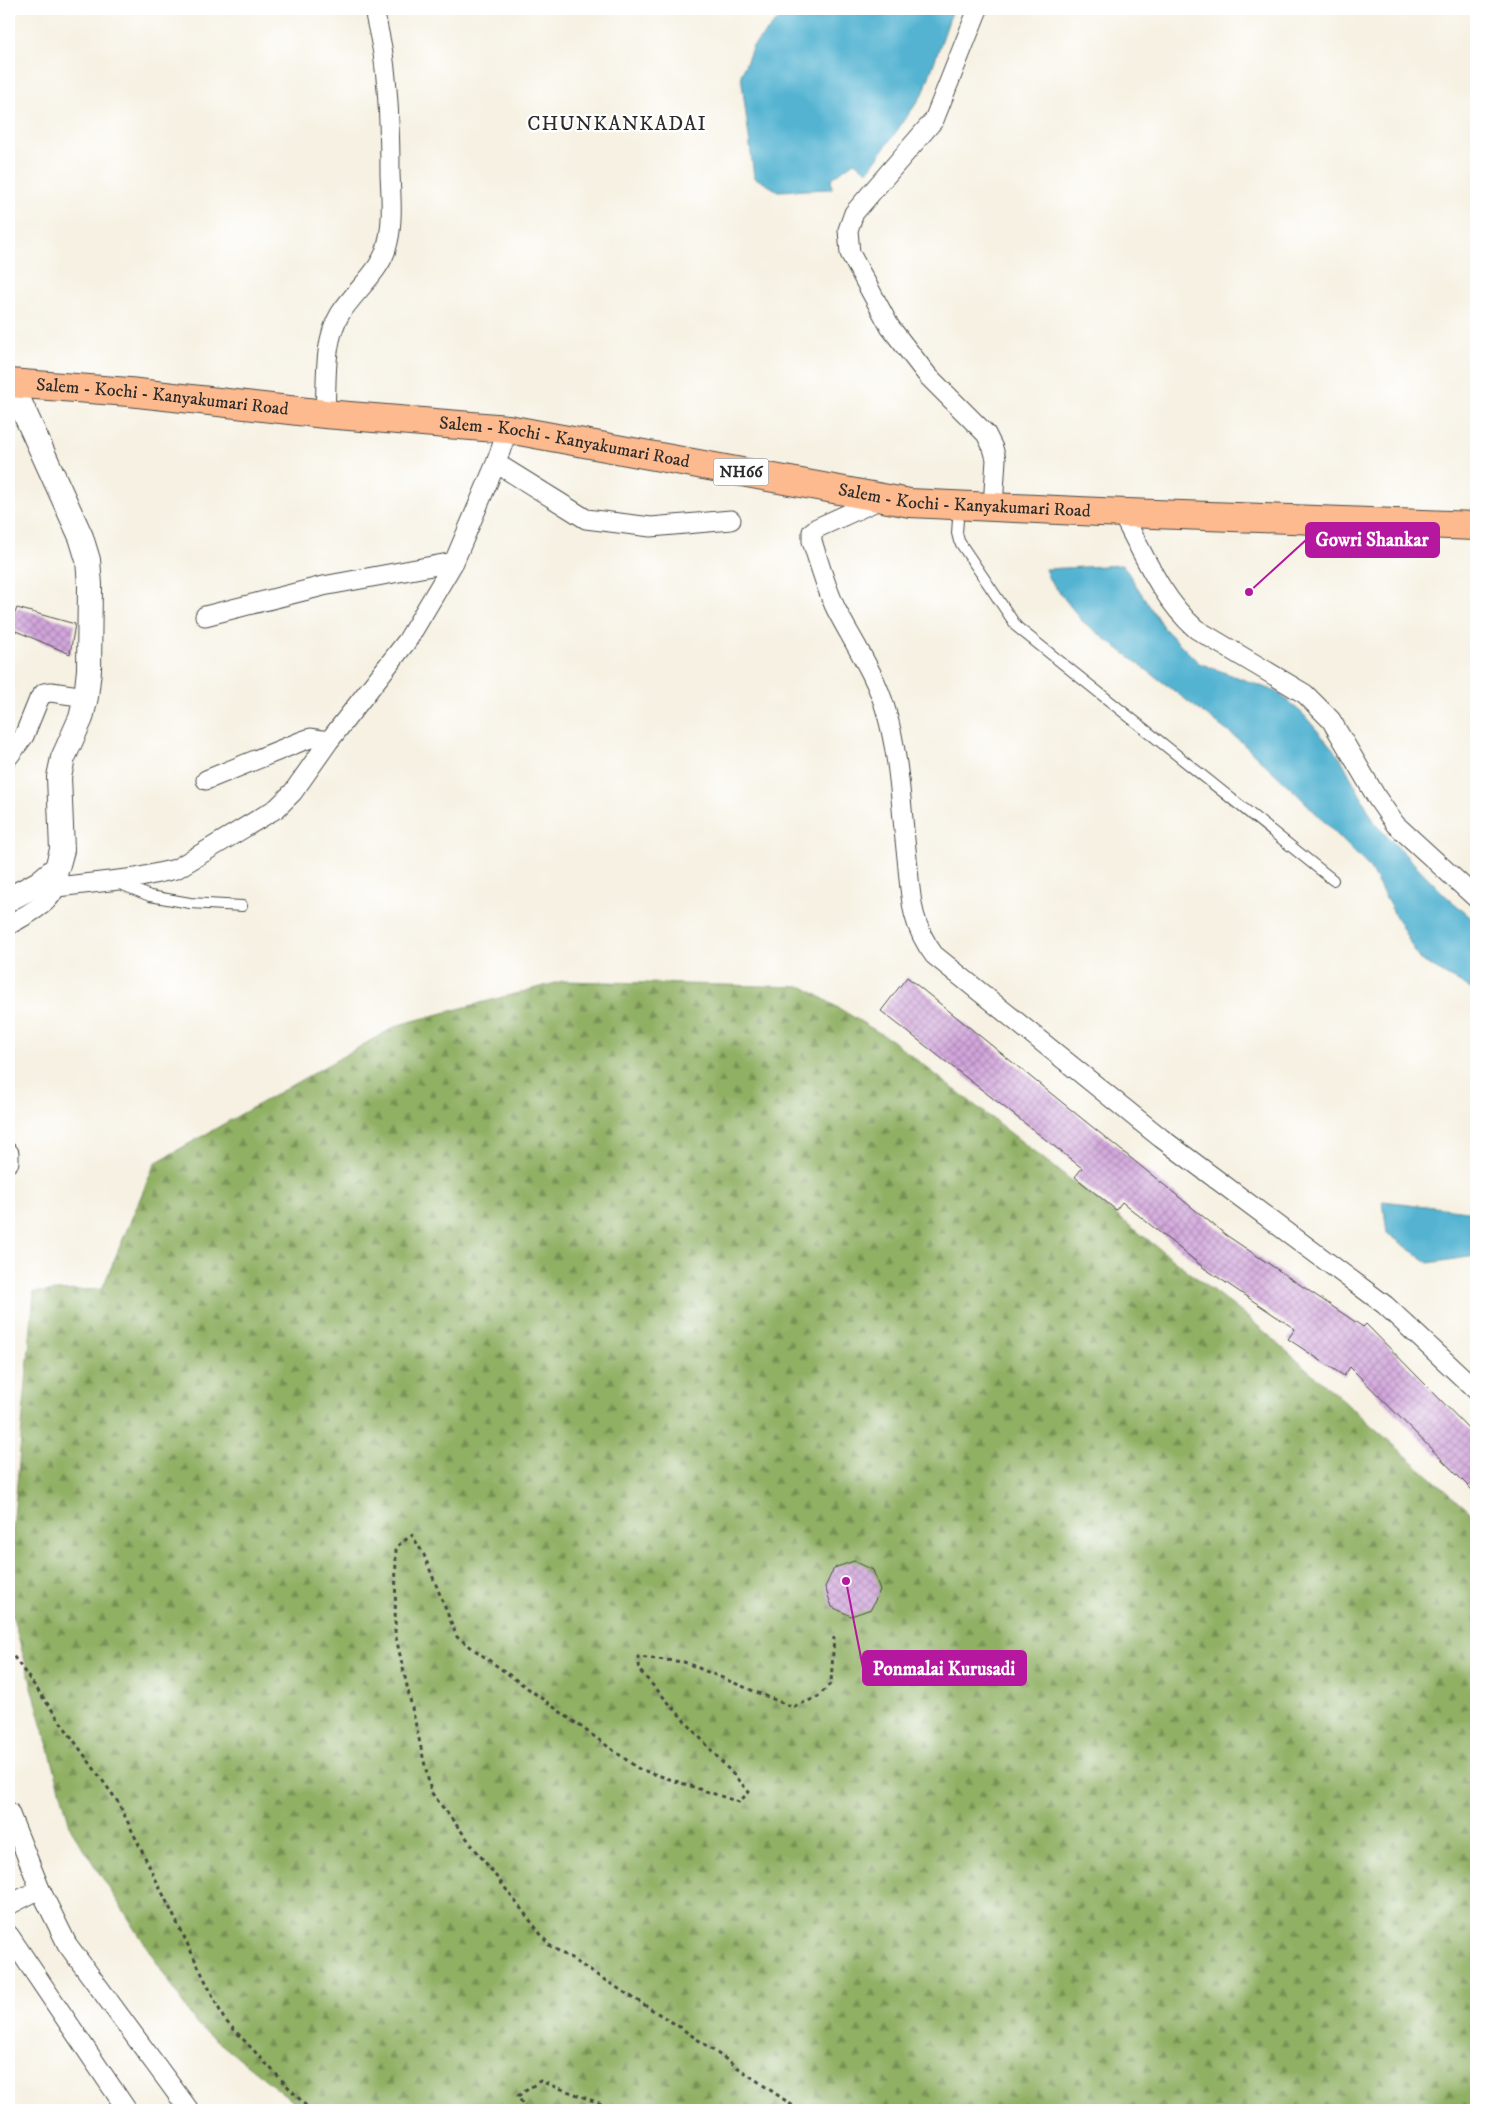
<svg xmlns="http://www.w3.org/2000/svg" width="1485" height="2119" viewBox="0 0 1485 2119" font-family="'IM FELL DW Pica',serif">
<defs>
<pattern id="forest-firs" width="22" height="20" patternUnits="userSpaceOnUse" patternTransform="scale(1.25)"><rect width="22" height="20" fill="#90b064"/><path d="M5 1l3.5 6h-7zM16 11l3.5 6h-7z" fill="#768f53"/></pattern>
<pattern id="building-cross-hatch" width="8" height="8" patternUnits="userSpaceOnUse" patternTransform="scale(1.25)"><rect width="8" height="8" fill="#d1a5db"/><path d="M0 0l8 8M0 8l8-8" fill="none" stroke="#aa87b2"/></pattern>
</defs>
<rect width="100%" height="100%" fill="#fff"/>
<filter id="ink" filterUnits="userSpaceOnUse"><feTurbulence type="fractalNoise" baseFrequency=".02" numOctaves="2"/><feDisplacementMap in="SourceGraphic" scale="10" xChannelSelector="R" yChannelSelector="G"/><feConvolveMatrix kernelMatrix="1 2 1 2 8 2 1 2 1" color-interpolation-filters="sRGB"/></filter>
<filter id="wash" filterUnits="userSpaceOnUse"><feTurbulence type="fractalNoise" baseFrequency=".0096" numOctaves="4" result="noise"/><feDisplacementMap in="SourceGraphic" scale="20" xChannelSelector="R" yChannelSelector="G"/><feGaussianBlur stdDeviation="1.12" result="paint"/><feColorMatrix in="noise" values="0 0 0 0 0 0 0 0 0 0 0 0 0 0 0 0 0 1.4 0 .05"/><feComposite in="paint" operator="in"/></filter>
<g filter="url(#wash)">
<rect width="100%" height="100%" fill="#f6f1e2"/>
<path fill="url(#forest-firs)" stroke="#5e6e48" d="M563 981 804 987 891 1040 1251 1320 1476 1517V2110H304L197 2025 71 1829 9 1603V1574L34 1292 102 1289 155 1163 398 1025Z"/>
<path fill="#52b3d1" stroke="#3e6f7e" d="M788 9H953L923 94 868 171 854 162 831 179 832 189 778 191 754 177 741 75 753 46Z
M1123 565 1163 627 1199 663 1277 692 1303 714 1340 757 1376 825 1446 896 1476 922V992L1419 959 1369 867 1296 793 1239 740 1082 621 1049 579 1045 569Z
M1383 1201 1476 1212V1256L1429 1263 1387 1233Z"/>
<g id="blocks">
<path fill="url(#building-cross-hatch)" d="M17 608 75 624 70 654 9 628Z
M907 977 1226 1235 1363 1327 1366 1324 1476 1436V1494L1350 1367 1344 1376 1288 1339 1295 1329 1204 1268 1122 1202 1116 1210 1075 1177 1082 1168 881 1011Z
M854 1561 873 1570 880 1590 871 1609 851 1616 832 1607 825 1587 834 1568Z"/>
</g>
</g>
<g filter="url(#ink)">
<use href="#blocks" fill-opacity="0" stroke="#494946" stroke-width="1"/>
<g fill="none" stroke-linecap="round" stroke-linejoin="round">
<g stroke="#494946" stroke-width="12">
<path id="service" d="M959 506 957 533 959 541 1017 627 1333 880
M118 883 150 896 190 903 242 906"/>
</g>
<g stroke="#494946" stroke-width="21">
<path id="minor" d="M978 9 934 120 854 213 848 230 850 253 890 327 928 376 986 434 993 448 996 459 993 507
M325 414C327 382 323 342 340 314 355 290 383 270 388 242 393 221 391 196 390 174 390 136 389 98 384 61 382 43 377 26 374 9
M496 463 586 519 651 527 731 520
M883 498 817 528 812 532V541C819 563 826 588 836 609 853 642 876 675 886 711 900 758 901 809 907 858 911 896 910 923 934 955L1161 1138 1385 1305 1476 1390
M1121 512C1143 553 1161 598 1196 629L1305 694 1331 720 1377 798 1395 824 1476 898
M205 616 323 586 454 562
M9 756 24 736 39 699 44 693 51 692 86 697
M206 780 302 741 311 738 329 741
M57 887 136 878 176 869 277 808 293 792 329 741 407 641 454 562 496 463 508 429
M9 925C30 912 57 902 58 875
M9 1153V1162
M9 1812 40 1889 67 1944 189 2110
M9 1905 40 1889
M9 1935 127 2110"/>
</g>
<g stroke="#494946" stroke-width="26">
<path id="tertiary" d="M9 899 39 883 57 868 62 850 59 777 63 758 81 718 86 697 89 670 90 585 88 560 81 537 11 383"/>
</g>
<g stroke="#494946" stroke-width="30">
<g id="trunk">
<path id="s1" d="M9 383 129 392 325 414 508 429 910 503 1100 512 1476 526"/>
</g>
</g>
<path stroke="#494946" stroke-width="3" stroke-dasharray="4 4" stroke-linecap="butt" d="M9 1650 118 1802 224 2019 310 2110
M526 2110 518 2096 540 2081 618 2110
M799 2110 678 2026 549 1945 431 1792 395 1633 396 1547 412 1535 424 1555 457 1637 639 1769 739 1802 749 1792 640 1671 638 1657 684 1662 792 1707 818 1697 831 1683 834 1637"/>
<use href="#service" stroke="#fff" stroke-width="10"/>
<use href="#minor" stroke="#fff" stroke-width="19"/>
<use href="#tertiary" stroke="#fff" stroke-width="24"/>
<use href="#trunk" stroke="#fcba8e" stroke-width="28"/>
</g>
</g>
<g text-anchor="middle" dominant-baseline="central" stroke-width="4.5" stroke-linejoin="round" paint-order="stroke">
<rect fill="#fff" stroke="#6b6b6b" stroke-width="1" x="713.5" y="458.5" width="55" height="27" rx="4"/>
<g font-size="16" font-weight="bold" fill="#2b2b2b">
<text x="741" y="472">NH66</text>
</g>
<g font-size="18" fill="#2b2b2b" stroke="#fff">
<text stroke="none"><textPath href="#s1" startOffset="154">Salem - Kochi - Kanyakumari Road</textPath></text>
<text stroke="none"><textPath href="#s1" startOffset="559">Salem - Kochi - Kanyakumari Road</textPath></text>
<text stroke="none"><textPath href="#s1" startOffset="964">Salem - Kochi - Kanyakumari Road</textPath></text>
</g>
<g font-size="20" letter-spacing="1" fill="#2b2b2b" stroke="#fff">
<text x="617" y="124">CHUNKANKADAI</text>
</g>
</g>
<path fill="none" stroke="#b5179e" stroke-width="2" d="M1249 592L1306 540M846 1581L863 1668"/>
<g fill="#b5179e" stroke="#fff" stroke-width="2">
<circle cx="1249" cy="592" r="5"/>
<circle cx="846" cy="1581" r="5"/>
</g>
<g fill="#b5179e" stroke="#b5179e" stroke-width="2">
<rect x="1306" y="523" width="133" height="34" rx="5"/>
<rect x="863" y="1651" width="163" height="34" rx="5"/>
</g>
<g font-size="19" text-anchor="middle" font-weight="bold" fill="#fff">
<text x="1372" y="546">Gowri Shankar</text>
<text x="944" y="1675">Ponmalai Kurusadi</text>
</g>
<rect width="1485" height="2119" fill="none" stroke="#fff" stroke-width="30"/>
</svg>
